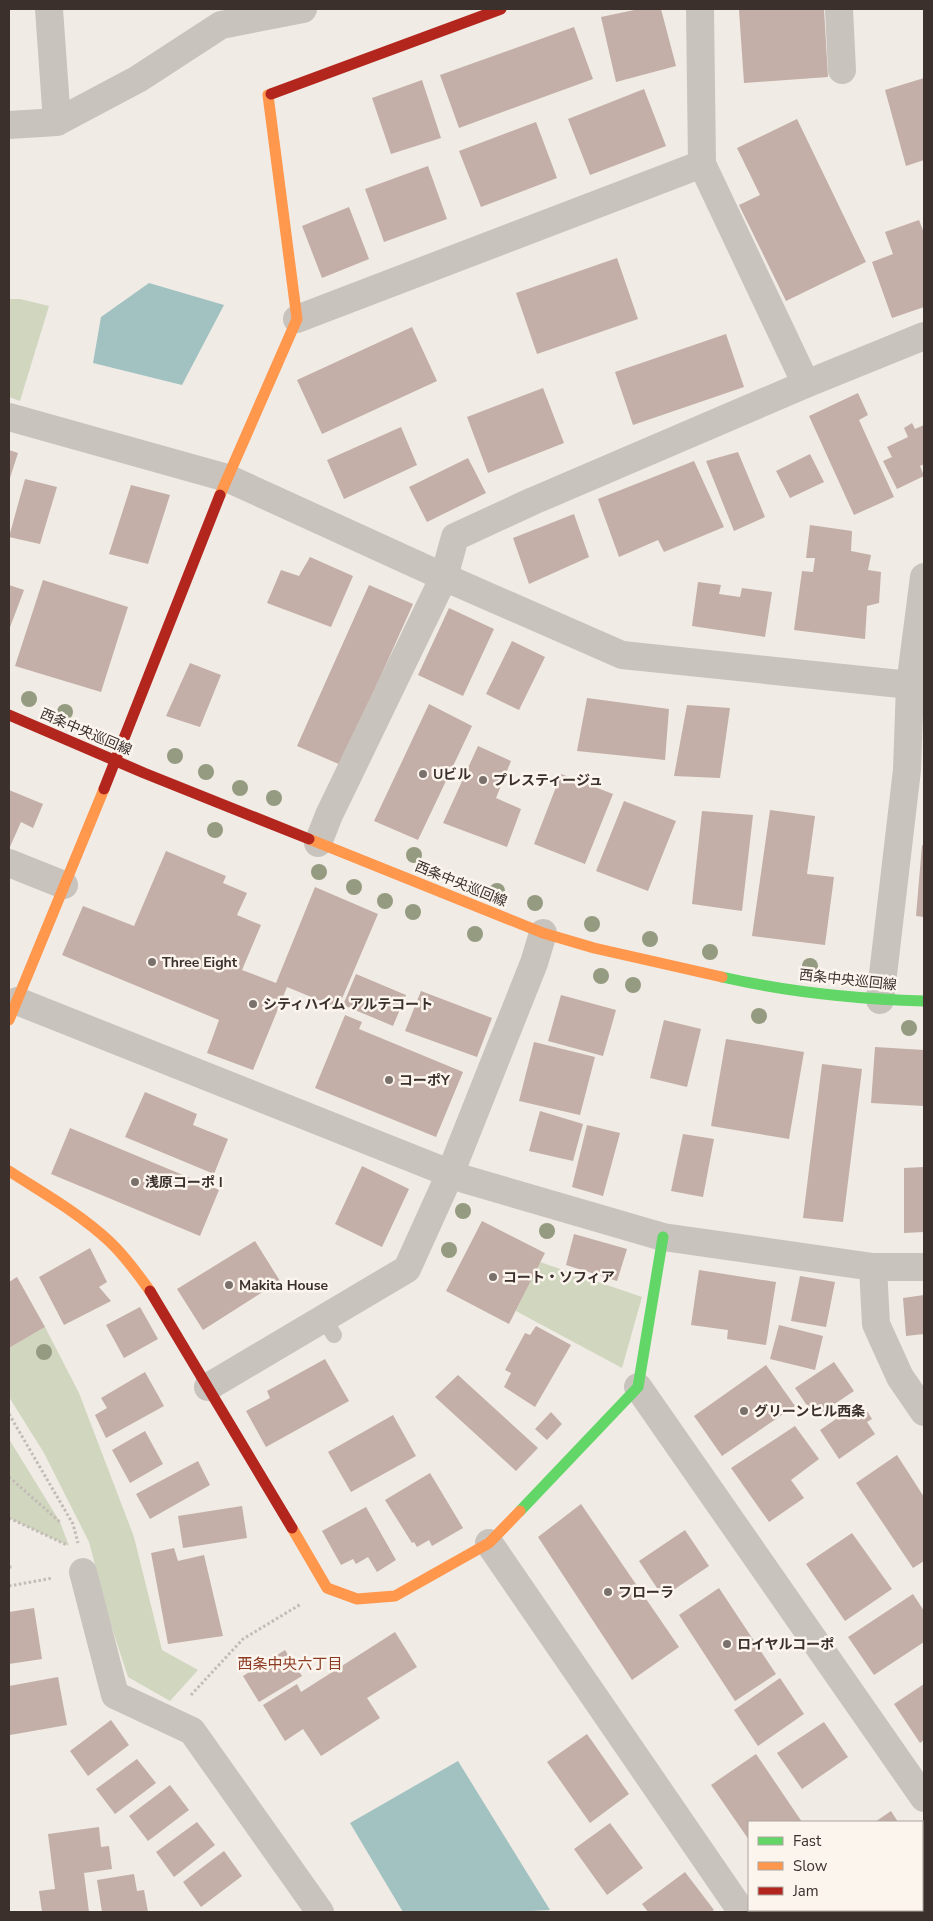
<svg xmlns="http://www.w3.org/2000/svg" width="933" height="1921" viewBox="0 0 933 1921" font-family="'Nunito Sans','Noto Sans JP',sans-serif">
<rect width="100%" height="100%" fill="#f0ebe5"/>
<path fill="#d1d6bf" d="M9 299H20L49 306 20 401 9 397Z
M540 1262 642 1297 622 1368 516 1311Z
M45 1327 79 1393 134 1537 162 1650 198 1670 170 1701 128 1677 111 1625 89 1542 44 1453 9 1397V1348Z
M9 1439 60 1522 69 1546 9 1518Z"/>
<path fill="#a1c2c1" d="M149 283 224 305 182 385 93 363 101 317Z
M458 1761 550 1910 512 1912H403L350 1823Z"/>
<path fill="#c3afa7" d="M639 9H661L676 66 616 82 601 17Z
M761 9H824L828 77 744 83 739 10Z
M574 27 593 79 459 128 440 75Z
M924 78V160L906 166 885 90Z
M422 80 441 138 391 154 372 98Z
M644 89 666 146 590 175 568 119Z
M797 119 866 262 786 301 739 205 760 195 737 148Z
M536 122 557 178 481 207 459 151Z
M428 166 447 219 384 242 365 189Z
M349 207 369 259 322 278 302 226Z
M919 220 924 233V307L892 318 872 262 893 254 885 232Z
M617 258 638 319 537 354 516 293Z
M412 327 437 381 322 434 297 380Z
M726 334 744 387 633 425 615 372Z
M543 388 564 443 488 473 467 417Z
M858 393 868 415 859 420 894 497 854 515 809 416Z
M912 423 915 429 924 425V464L920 466 924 476 897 489 883 461 892 457 887 447 908 437 904 428Z
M401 427 417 465 344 499 327 460Z
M9 450 18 453 9 481Z
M738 452 765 517 734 531 706 461Z
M810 454 824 482 790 498 776 471Z
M468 458 486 493 427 522 409 487Z
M694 461 724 527 664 552 658 540 619 557 598 499Z
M25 479 57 487 40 544 9 537Z
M131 485 170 495 148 564 109 554Z
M574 514 589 557 529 584 513 538Z
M810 525 852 531 851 551 871 555 868 570 881 572 879 603 867 606 865 639 794 630 802 571 813 572 815 558H806Z
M310 557 353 576 331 627 267 603 281 570 299 576Z
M43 580 128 607 101 692 15 666Z
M698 582 721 585 719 594 740 597 742 588 772 592 765 637 692 626Z
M9 585 24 590 9 630Z
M369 585 413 604 341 765 297 746Z
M449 608 494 629 463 696 418 675Z
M512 641 545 657 519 710 486 694Z
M190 663 221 675 200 727 166 716Z
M587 698 669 709 665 760 577 751Z
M429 704 472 726 418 840 374 821Z
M687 705 730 708 720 778 674 776Z
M478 746 511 761 496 798 521 809 507 847 443 823Z
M561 774 613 794 585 864 534 844Z
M9 790 43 804 33 828 21 822 9 849Z
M624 801 676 821 648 891 596 871Z
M770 810 815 816 807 874 834 877 825 945 752 936Z
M702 811 753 815 742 911 692 904Z
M922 845 924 846V917L916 916Z
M166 851 226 876 223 883 247 893 237 915 261 925 242 970 276 983 315 887 378 914 338 1008 287 987 253 1070 207 1053 219 1020 62 955 83 906 134 926Z
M356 974 406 995 393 1026 343 1005Z
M421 991 492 1018 477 1057 405 1031Z
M561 995 616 1010 603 1056 548 1041Z
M345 1015 362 1022 359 1029 463 1072 436 1137 315 1088Z
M664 1020 701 1029 687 1087 650 1078Z
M726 1039 804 1052 789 1139 711 1126Z
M534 1042 595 1057 580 1115 519 1101Z
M875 1047 924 1050V1106L871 1103Z
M822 1064 862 1069 843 1222 803 1218Z
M145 1092 197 1114 193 1125 228 1139 214 1174 125 1137Z
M540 1111 583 1124 573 1161 529 1151Z
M587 1125 620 1133 603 1196 572 1187Z
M70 1128 219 1190 200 1236 51 1174Z
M683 1134 714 1139 703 1197 671 1191Z
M362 1166 409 1189 382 1247 335 1224Z
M924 1167V1232L904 1233V1168Z
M482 1221 545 1253 509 1324 446 1291Z
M574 1234 627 1249 617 1281 566 1265Z
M255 1241 280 1281 203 1330 177 1289Z
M90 1248 107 1282 99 1287 111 1301 64 1325 39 1277Z
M699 1270 776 1282 766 1345 727 1339 728 1330 691 1325Z
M800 1276 835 1282 826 1327 791 1321Z
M17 1277 45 1327 9 1348V1282Z
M924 1295V1334L906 1336 903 1298Z
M140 1307 158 1339 124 1358 106 1325Z
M779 1325 823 1336 815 1370 770 1359Z
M536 1326 571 1345 535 1407 504 1387 511 1373 505 1370 525 1333 530 1335Z
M325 1359 349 1401 266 1447 246 1411 270 1398 267 1391Z
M834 1362 854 1391 815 1417 795 1388Z
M766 1365 795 1406 722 1456 694 1416Z
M145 1372 164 1406 106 1438 95 1415 107 1408 101 1398Z
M458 1375 538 1448 516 1471 435 1397Z
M861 1402 872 1419 867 1422 875 1434 839 1459 820 1430Z
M551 1412 562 1424 547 1440 535 1429Z
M393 1415 416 1456 351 1492 328 1452Z
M795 1426 819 1459 791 1480 804 1498 769 1522 731 1468Z
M145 1431 163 1464 130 1483 112 1450Z
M897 1455 924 1497V1561L913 1568 856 1483Z
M198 1461 210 1485 150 1519 136 1494Z
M430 1473 463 1528 432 1546 429 1540 417 1547 414 1542 412 1543 385 1500Z
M581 1504 679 1647 632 1680 538 1537Z
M242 1506 247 1538 183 1548 178 1516Z
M366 1507 396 1560 377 1572 368 1557 356 1564 353 1559 341 1565 322 1531Z
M685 1530 709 1566 663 1597 639 1561Z
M852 1533 892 1589 845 1621 806 1564Z
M174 1548 178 1561 204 1555 223 1636 168 1644 151 1553Z
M719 1588 776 1674 735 1701 679 1615Z
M913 1594 924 1611V1642L874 1675 848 1637Z
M34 1608 42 1659 9 1664V1612Z
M395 1632 417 1667 367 1698 380 1718 321 1756 303 1729 285 1741 263 1705 297 1684 301 1692Z
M285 1650 302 1676 259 1702 243 1676Z
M58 1677 67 1725 10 1735 9 1725V1686Z
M780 1678 804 1714 758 1746 734 1710Z
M924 1684V1740L920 1743 894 1704Z
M111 1720 129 1745 88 1776 70 1751Z
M824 1722 848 1757 802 1789 777 1753Z
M587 1734 629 1794 590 1823 547 1762Z
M756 1754 802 1822H749V1840L711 1785Z
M137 1759 156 1783 115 1814 96 1789Z
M170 1785 189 1810 148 1841 129 1816Z
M891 1811 898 1822H875Z
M197 1822 215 1845 174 1877 156 1852Z
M610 1823 643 1868 607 1895 574 1849Z
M99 1827 101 1847 109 1846 112 1869 84 1873 89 1912H42L39 1891 55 1889 48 1834Z
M224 1851 242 1876 201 1907 183 1882Z
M685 1872 714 1910 711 1912H648L642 1904Z
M134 1874 137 1891 144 1890 148 1912H102L97 1880Z
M796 1910H859L855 1912H798Z"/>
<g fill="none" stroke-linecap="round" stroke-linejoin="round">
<path stroke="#c2bbb6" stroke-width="3" stroke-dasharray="2.5 2.5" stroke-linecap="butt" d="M9 1414 73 1524 78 1543
M9 1477 60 1522
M9 1518 67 1545
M9 1567H14
M9 1586 53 1578
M191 1695 243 1639 301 1604"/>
<path stroke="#c9c3be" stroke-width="16" d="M324 1319 334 1335"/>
<path stroke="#c9c3be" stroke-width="28" d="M49 9 57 122
M700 9 702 164 806 384
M839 9 842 70
M9 125 57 122 138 79 221 25 303 9
M297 319 702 164
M9 417 227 478 444 577 622 655 910 685
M318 843 329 815 444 577 455 537 533 501 806 384 924 336
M9 863 64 885
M880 1000 907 770 910 685 924 577
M17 1001 464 1179 663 1237 873 1267H924
M873 1267 876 1324 900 1377 924 1412
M208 1387 407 1269 450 1174 534 963 543 933
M638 1387 924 1798
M489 1543 742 1912
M83 1572 115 1695 192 1731 320 1912
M922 1894 924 1892
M895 1912 898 1910"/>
<path stroke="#63d668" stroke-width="11" d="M722 977C788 992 856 999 924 1001
M520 1511 638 1387 663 1237"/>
<path stroke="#ff974d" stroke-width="11" d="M220 495 297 319 268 95 271 94
M309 839 543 933 594 948 722 977
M9 1020 104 789
M9 1171C43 1193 79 1213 109 1241 125 1256 138 1274 150 1291
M292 1528 327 1588 357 1599 395 1596 489 1543 520 1511"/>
<path stroke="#b3261e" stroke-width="11" d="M271 94 501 9
M9 715 144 773 309 839
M104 789 220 495
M150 1291 292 1528"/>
</g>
<g fill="#959b80">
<circle cx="29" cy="699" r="8"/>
<circle cx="65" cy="712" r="8"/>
<circle cx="175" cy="756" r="8"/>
<circle cx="206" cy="772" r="8"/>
<circle cx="240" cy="788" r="8"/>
<circle cx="274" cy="798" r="8"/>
<circle cx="215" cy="830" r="8"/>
<circle cx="414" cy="855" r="8"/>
<circle cx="319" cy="872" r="8"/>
<circle cx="354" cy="887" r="8"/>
<circle cx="497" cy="891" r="8"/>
<circle cx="385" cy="901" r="8"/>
<circle cx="535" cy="903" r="8"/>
<circle cx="413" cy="912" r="8"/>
<circle cx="592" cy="924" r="8"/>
<circle cx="475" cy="934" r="8"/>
<circle cx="650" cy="939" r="8"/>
<circle cx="710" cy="952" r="8"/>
<circle cx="810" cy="966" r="8"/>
<circle cx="601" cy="976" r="8"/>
<circle cx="633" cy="985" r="8"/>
<circle cx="759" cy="1016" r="8"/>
<circle cx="909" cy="1028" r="8"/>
<circle cx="463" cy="1211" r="8"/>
<circle cx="547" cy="1231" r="8"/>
<circle cx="449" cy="1250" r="8"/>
<circle cx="44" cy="1352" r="8"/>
</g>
<g fill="#7a716c" stroke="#fbf5ee" stroke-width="2">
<circle cx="423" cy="774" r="5"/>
<circle cx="483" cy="780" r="5"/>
<circle cx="152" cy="962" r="5"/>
<circle cx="253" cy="1004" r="5"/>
<circle cx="389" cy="1080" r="5"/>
<circle cx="135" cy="1182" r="5"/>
<circle cx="493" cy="1277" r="5"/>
<circle cx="229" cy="1285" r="5"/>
<circle cx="744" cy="1411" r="5"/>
<circle cx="608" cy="1592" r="5"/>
<circle cx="727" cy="1644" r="5"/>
</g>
<g text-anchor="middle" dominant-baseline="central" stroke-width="5" stroke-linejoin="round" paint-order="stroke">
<g font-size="14" fill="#3b302b" stroke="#fbf5ee">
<text transform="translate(86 732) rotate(23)">西条中央巡回線</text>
<text transform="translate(461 884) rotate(22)">西条中央巡回線</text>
<text transform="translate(848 980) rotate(6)">西条中央巡回線</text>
</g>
<g font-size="14" font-weight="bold" fill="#3b302b" stroke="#fbf5ee" text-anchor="start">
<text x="433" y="774">Uビル</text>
<text x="493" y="780">プレスティージュ</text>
<text x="162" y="962">Three Eight</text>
<text x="263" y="1004">シティハイム アルテコート</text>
<text x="399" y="1080">コーポY</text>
<text x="145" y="1182">浅原コーポ I</text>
<text x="503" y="1277">コート・ソフィア</text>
<text x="239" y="1285">Makita House</text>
<text x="754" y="1411">グリーンヒル西条</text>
<text x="618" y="1592">フローラ</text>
<text x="737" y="1644">ロイヤルコーポ</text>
</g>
<g font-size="15" fill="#8c3b22" stroke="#fbf5ee">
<text x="290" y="1664">西条中央六丁目</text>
</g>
</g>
<rect width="933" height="1921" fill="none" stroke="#3b302b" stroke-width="20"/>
<rect x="748" y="1821" width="175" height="90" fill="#fbf5ee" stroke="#aea6a0"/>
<rect x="758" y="1837" width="25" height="8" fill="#63d668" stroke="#aea6a0"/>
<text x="793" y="1846" font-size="15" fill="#3b302b">Fast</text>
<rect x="758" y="1862" width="25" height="8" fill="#ff974d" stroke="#aea6a0"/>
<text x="793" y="1871" font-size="15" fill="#3b302b">Slow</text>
<rect x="758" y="1887" width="25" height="8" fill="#b3261e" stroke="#aea6a0"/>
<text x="793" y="1896" font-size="15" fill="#3b302b">Jam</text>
</svg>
